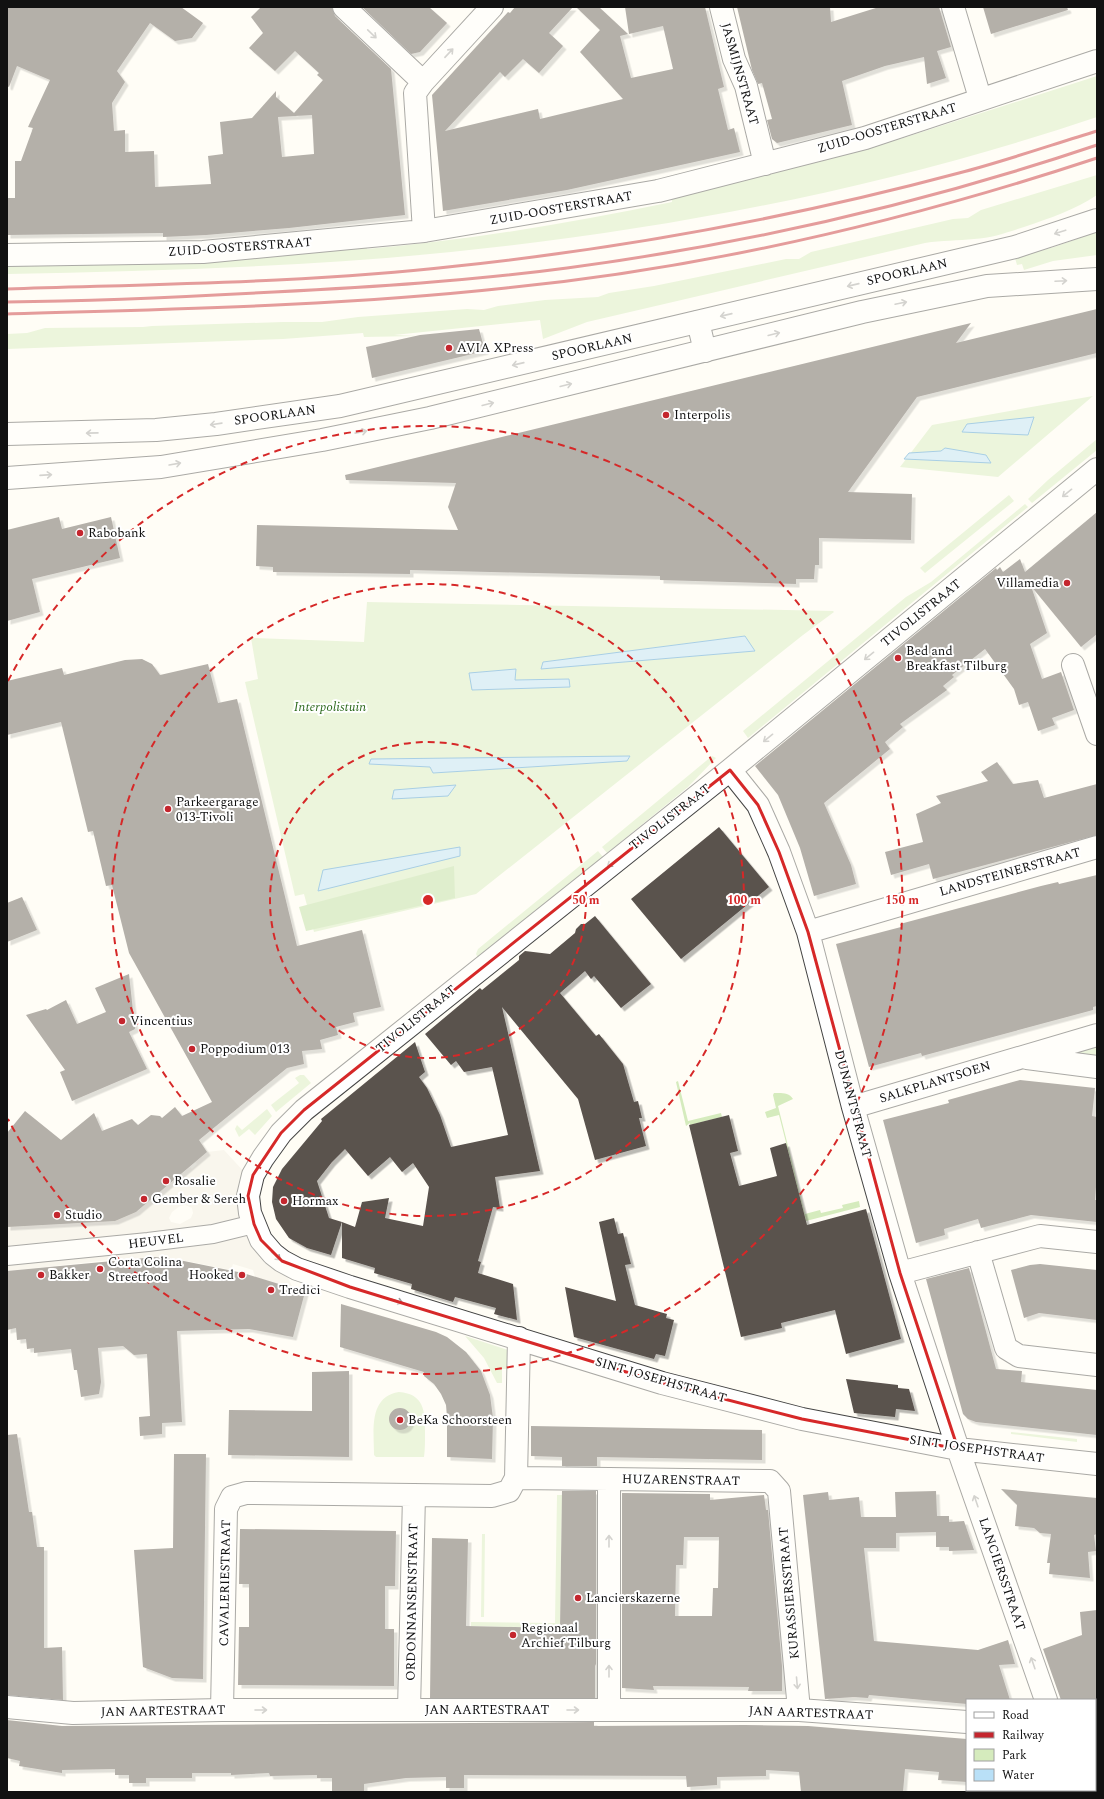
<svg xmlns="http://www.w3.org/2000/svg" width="1104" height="1799" viewBox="0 0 1104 1799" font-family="Spectral,serif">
<defs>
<filter id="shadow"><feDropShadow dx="3.5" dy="3.5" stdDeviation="0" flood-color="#0004"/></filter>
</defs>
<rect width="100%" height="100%" fill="#fffdf5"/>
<path fill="#d5ebbd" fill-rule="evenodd" d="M1097 76V117C889 187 669 230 451 252 303 267 155 271 7 274V262L367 246V249C470 240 571 223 672 202L671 193 780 170 903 138Z
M1097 175V195C1075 210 1050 218 1024 227 1008 232 992 238 974 239 958 241 942 240 925 243L587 322 543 339 540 320 394 335 417 336 364 337 363 333 283 339 7 349V334L27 333 45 328 143 327 152 326 283 322H322L358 317 467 309 484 310 498 306 545 300 598 297 609 293 654 286 786 259H799L811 252 953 219 968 218 981 210Z
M1097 232V255L1053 261 1024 270 1022 264 1017 265 1015 258 1054 247Z
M1093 396 998 477 900 467 932 425Z
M1097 439V450L1032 503 1028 499 1048 480Z
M1009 495 1014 501 925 573 920 568Z
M1025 504 1028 507 748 738 743 731 906 597 931 582Z
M367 602 834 611 833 612H834L803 635 476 894 314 932 304 894 295 896 245 682 258 679 251 638 364 642ZM744 636 755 651 541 669 543 662ZM516 669 514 680 569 679 570 687 472 690 470 673ZM630 757 627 761 433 773 430 767 369 764 372 759Z
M712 756 716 758 688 787 607 853 602 847Z
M598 851 603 857 481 957 478 958 476 954 478 949Z
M1097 1042V1057L1080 1055V1053L1078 1054 1077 1049Z
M300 1075H304L311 1083 276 1112 271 1105 299 1083 295 1078Z
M678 1081 688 1121 721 1113 722 1117 690 1125V1123L686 1126 676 1082Z
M774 1093C781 1093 789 1092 793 1099L778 1106 805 1214 820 1210 821 1213 843 1208 842 1205 859 1201 860 1207 806 1221 779 1115 767 1118 765 1112 776 1108 773 1095Z
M267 1109 272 1116 255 1135 249 1129 239 1137 235 1129 237 1125 242 1130Z
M465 1336 508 1350V1369H502V1383H497L484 1358Z
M399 1392C426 1394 425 1414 425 1435 425 1442 425 1450 424 1457H376L374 1455C374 1431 368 1397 399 1392Z
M1011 1432 1077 1439V1442L1011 1434Z
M557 1495H562L560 1628 471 1626V1622L555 1623Z
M482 1534H485L484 1617H481Z"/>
<path fill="#b9dc9c" d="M454 866 455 898 306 931 299 907Z"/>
<path fill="#f1ede2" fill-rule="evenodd" d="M224 1150 246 1174 251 1241 264 1261 286 1274 293 1288 255 1277 253 1270 233 1264 231 1270 172 1258 150 1257 109 1260 7 1271V1224L136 1212 190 1167 192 1169 197 1164 195 1162 207 1152ZM185 1205 192 1208 193 1213 191 1218 180 1224 171 1222 169 1218 172 1212 180 1206Z"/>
<path fill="#b9e0f7" stroke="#3f96cf" d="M1034 417 1028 435 962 432 967 424Z
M945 448 986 455 991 463 904 459 909 453 941 451Z
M745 636 755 651 541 669 543 662Z
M516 669 515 680 569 679 570 687 472 690 469 673Z
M630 756 627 761 433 773 430 767 369 764 371 759Z
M456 785 448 796 392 799 394 790Z
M460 847V856L318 891 323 870Z"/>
<path fill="#5a524d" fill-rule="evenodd" filter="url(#shadow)" d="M7 7H181L203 23 192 38 175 41 150 23 117 71 125 82 112 103 114 131 125 130V152L154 151 155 187 211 184 208 156 223 154 220 122 252 118 276 91V97L294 113 323 80 317 75 319 73 295 51 275 71 249 48 263 33 251 17 261 7H332L335 16 391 69 405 215 289 228 206 235 163 237V233L7 235V198H15V161H21L33 128 28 127 50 80 17 66 9 87 7 86ZM312 115 314 154 282 157 278 117Z
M362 7H429L447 23 420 52 411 54Z
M515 7H573L549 33 563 46 539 73 523 59 505 77 500 72 445 131 538 109 540 119 623 99 580 52 600 30 576 7H599L628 34 620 36 631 78 673 69 663 26 629 34 625 7H705L724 87 718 89 728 130 734 128 740 152 567 190 443 211 432 95 508 12 510 13Z
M737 7H830L831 22 879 7H939L951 47 937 51 946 78 927 84 924 57 885 66 842 81 852 125 777 143 772 139 767 120 772 119 762 83 758 84 752 70Z
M983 7H1067L1068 10 991 34Z
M1097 309V353L917 397 848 492 912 494 911 540 819 538V565H815L814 579H796V584L660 580V576L410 570V574L273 572V567L256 566 257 525 458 530 448 507 456 483 346 480 345 475 971 323 956 343Z
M479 329 485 351 372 378 366 347 420 335Z
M1097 512V634L1081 647 1031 586 1047 633 1030 644 1042 679 1061 672 1074 710 1052 718 1055 725 1038 731 1028 702 1019 705 1014 689 985 649 952 675 954 677 943 686 947 690 900 724 903 727 885 742 890 749 824 803 851 865 856 884 814 896 800 848 778 795 755 766 996 568 997 570 1000 567 1003 572 1020 559 1025 572Z
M59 517 62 529 111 517 120 558 32 579 40 612 7 621V530Z
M142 659 152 664 160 675 208 664 218 703 237 699 297 946 362 930 381 1007 353 1013 355 1022 336 1027 338 1035 320 1040 322 1049 302 1051 304 1064 287 1068 199 1140 207 1152 136 1212 115 1221 7 1227V1133L25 1111 61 1140 94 1113 102 1131 132 1119 138 1125 151 1115 160 1116 162 1118 175 1107 182 1116 212 1102 129 953 112 885 106 886 93 831 88 832 61 722 7 735V681L62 668 64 675 125 660Z
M997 762 1013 784 1038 780 1044 798 1097 784V835L933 879 929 864 891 875 885 852 923 842 916 814 941 803 936 796 988 781 981 772Z
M719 827 769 887 681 959 631 899Z
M1097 875V1006L1093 1007V1010L922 1056 921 1053 869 1067 836 944 901 927 900 924 1041 886 1058 882 1059 884Z
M22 897 37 930 7 942V903Z
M595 916 651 984 621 1008 594 976 591 979 585 971 560 993 596 1036 599 1034 623 1064 634 1102 638 1101 642 1118H639L646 1146 595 1160 578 1099 502 1007 540 1171 495 1177 500 1208 493 1207 478 1261 481 1262 478 1273 513 1284 517 1320 494 1314 496 1308 455 1297 453 1302 411 1289 412 1284 374 1273 375 1268 342 1258V1222L355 1227 362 1202 389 1198 385 1218 423 1226 429 1187 413 1163 402 1172 390 1157 368 1176 345 1149 332 1162 317 1181 329 1218 342 1222 331 1255 307 1248 289 1238 276 1219 272 1202 273 1187 282 1169 322 1121 321 1119 415 1042 425 1072 419 1077 427 1088 440 1115 451 1147 508 1135 492 1067 464 1072 456 1061 451 1065 425 1034 480 988 482 990 519 960V956L525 951 550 954 575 933 576 929 581 924H585Z
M129 974 135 1029 129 1032 147 1069 72 1101 60 1072 65 1070 26 1015 46 1009 47 1010 66 1000 77 1024 106 1012 95 988Z
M1020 1080 1095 1088 1092 1116 1097 1117V1174L1095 1200H1097V1222L1031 1215 981 1228 978 1219 944 1229 945 1235 916 1243 883 1120 949 1103 948 1100Z
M729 1115 738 1151 730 1153 739 1186 777 1176 770 1148 786 1143 807 1225 866 1209 901 1339 846 1354 835 1310 781 1323 782 1328 741 1337 689 1125Z
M614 1218 618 1234 623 1233 627 1249 631 1264 625 1265 635 1305 667 1314 666 1318 674 1320 665 1356 656 1354 654 1359 574 1337 565 1287 616 1301 599 1222Z
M155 1257 174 1259 243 1273 305 1292 293 1337 249 1329 177 1331 182 1422 162 1423V1434L140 1436 139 1417 150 1416 147 1354 134 1355 123 1346 98 1348 101 1382 99 1394 81 1397 77 1370H74L71 1349 34 1353V1348L27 1349 26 1339 17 1340 16 1328 7 1330V1271Z
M1040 1264 1097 1270V1320L1039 1313 1024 1318 1011 1270 1030 1265Z
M969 1268 996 1369 1022 1371 1021 1382 1097 1390V1435L976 1422 968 1419 963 1414 926 1279Z
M341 1304 436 1332 447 1337 466 1352 481 1371 490 1395 493 1418 492 1459 447 1457V1417L446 1405 441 1394 434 1384 424 1376V1372L340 1347Z
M349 1371V1457L228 1455 229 1410 312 1411V1372Z
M846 1379 898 1385V1388L909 1389 915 1411 896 1409 895 1417 854 1413Z
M389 1419a11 11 0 1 1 22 0a11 11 0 1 1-22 0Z
M531 1426 762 1430V1460L597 1457V1466H562V1457L531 1456Z
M17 1434 29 1512H32L37 1547H44V1648L62 1647 63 1700 7 1695V1435Z
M174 1454H206L203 1679 172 1678 143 1667 134 1550 173 1548Z
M1001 1489 1097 1498V1534L1094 1535 1096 1551 1088 1552 1090 1578 1049 1574 1050 1563H1047L1051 1534 1040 1533 1034 1528 1015 1526 1017 1505Z
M562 1491H596V1666L595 1664V1698H430L432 1538 468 1539 466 1626 560 1628Z
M936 1491 937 1516H949V1522L964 1521 974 1550 949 1551V1547H936V1532L896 1533V1548H864L874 1641 978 1650 1008 1640 1015 1664 999 1665 1010 1700H967V1704L869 1695 868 1698 854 1697 825 1699 803 1495 828 1492 829 1500 859 1497 861 1517H896L895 1492Z
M622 1493 710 1494V1500L764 1495 766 1510H768L782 1666V1691H748L749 1687 653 1686 654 1690 622 1688ZM684 1537H719L718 1588H713L712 1616H675L676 1565H683Z
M240 1529 396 1531 395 1586H385V1629H394V1686L238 1685 239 1627H249V1584H239Z
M1097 1610V1700H1061L1043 1649 1082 1635 1080 1612Z
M7 1720 62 1726 594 1722V1726L744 1725 808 1726 967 1739V1782L938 1780 939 1772 905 1769 903 1792H801L799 1772 766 1770V1776L717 1777V1785L687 1787 686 1776 464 1775V1788H446V1777L406 1778 364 1784V1792H332V1778H317V1775L270 1776 269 1773 231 1775V1773H192V1778H146V1783H129V1775H115V1769L62 1770V1773L19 1766 20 1761 7 1758Z"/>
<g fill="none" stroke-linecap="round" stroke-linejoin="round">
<g stroke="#444" stroke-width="20">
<path id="pedestrian" d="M7 1256 148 1242 213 1234 254 1224"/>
</g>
<g stroke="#444" stroke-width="24">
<path id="minor" d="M344 7 423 82
M721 7 734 59 746 86 765 164
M953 7 980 98
M424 231 415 93 423 82 492 7
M7 255 203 252 424 231 658 191 865 138 1097 61
M698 322 705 351
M1097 469 730 770 304 1110 281 1133 263 1158 253 1175 248 1196 250 1213 261 1240 273 1254 282 1261 297 1269 350 1287 662 1383 802 1419 958 1449 1097 1464
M1073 665 1097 734
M730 770 758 805 779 852 808 932 853 1107 900 1273 958 1449 1046 1700
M808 932 1097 847
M1027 1058 1097 1067
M853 1107 1097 1035
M978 1252 1006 1348 1019 1356 1097 1365
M900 1273 1040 1236 1097 1242
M516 1478 609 1479
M7 1707 73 1713 222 1710H799L967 1722
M222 1710 226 1509 232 1497 246 1493 492 1496 509 1491 516 1478 519 1338
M409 1710 414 1495
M609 1710V1479L770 1481 779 1491 799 1710
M1079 1790 1080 1792"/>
</g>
<g stroke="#444" stroke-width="24">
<path id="tertiary" d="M7 434 156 430 216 424 340 406 1015 247 1097 220
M7 478 161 467 322 440 430 418 862 312 987 286 1097 279"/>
</g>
<use href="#pedestrian" stroke="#fff" stroke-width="18"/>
<use href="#minor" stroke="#fff" stroke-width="22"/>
<use href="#tertiary" stroke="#fff" stroke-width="22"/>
<path stroke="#c4262e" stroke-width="3" d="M7 289C157 284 307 283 457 266 626 248 794 217 959 173 1005 161 1051 145 1097 131
M7 302C96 301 185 297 274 292 372 287 470 281 567 268 747 244 925 203 1097 145
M7 314C174 309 340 306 506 288 707 268 906 221 1097 158"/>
</g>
<defs><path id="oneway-shaft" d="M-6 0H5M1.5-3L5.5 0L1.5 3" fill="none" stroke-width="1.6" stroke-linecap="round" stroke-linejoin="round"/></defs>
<g stroke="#a0a0a0">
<use href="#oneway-shaft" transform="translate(372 34) rotate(44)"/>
<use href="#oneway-shaft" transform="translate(449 53) rotate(-47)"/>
<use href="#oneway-shaft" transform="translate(1060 232) rotate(162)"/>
<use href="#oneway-shaft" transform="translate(1061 281) rotate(-3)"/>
<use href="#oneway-shaft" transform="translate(853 285) rotate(167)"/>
<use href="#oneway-shaft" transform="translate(901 303) rotate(-12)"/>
<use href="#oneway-shaft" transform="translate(726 315) rotate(167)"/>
<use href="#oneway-shaft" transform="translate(774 334) rotate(-14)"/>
<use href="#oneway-shaft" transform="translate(518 364) rotate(167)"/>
<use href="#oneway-shaft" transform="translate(566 385) rotate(-14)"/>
<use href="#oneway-shaft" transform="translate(488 404) rotate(-14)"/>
<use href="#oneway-shaft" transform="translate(216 424) rotate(172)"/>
<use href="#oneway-shaft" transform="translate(361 432) rotate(-11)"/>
<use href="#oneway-shaft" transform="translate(92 433) rotate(179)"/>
<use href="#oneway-shaft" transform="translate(175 464) rotate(-10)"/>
<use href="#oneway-shaft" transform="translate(46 475) rotate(-4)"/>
<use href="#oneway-shaft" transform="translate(1067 493) rotate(141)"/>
<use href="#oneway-shaft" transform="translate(869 656) rotate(141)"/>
<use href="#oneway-shaft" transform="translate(768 738) rotate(141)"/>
<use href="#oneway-shaft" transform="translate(612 863) rotate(142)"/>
<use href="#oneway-shaft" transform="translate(276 1256) rotate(41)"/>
<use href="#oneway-shaft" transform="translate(397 1301) rotate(17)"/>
<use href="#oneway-shaft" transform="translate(976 1501) rotate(-109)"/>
<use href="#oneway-shaft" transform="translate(609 1541) rotate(-90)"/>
<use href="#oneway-shaft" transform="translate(1033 1663) rotate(-109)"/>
<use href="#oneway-shaft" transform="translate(609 1671) rotate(-90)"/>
<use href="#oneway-shaft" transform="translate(797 1683) rotate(85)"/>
<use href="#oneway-shaft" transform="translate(261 1710)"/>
<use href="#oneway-shaft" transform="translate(573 1710)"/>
</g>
<path d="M0 0H1104V1799H0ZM730 770 758 805 779 852 808 932 900 1273 958 1449 802 1419 662 1383 350 1287 282 1261 261 1240 254 1224 248 1196 253 1175 281 1133 304 1110Z" fill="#fffdf5" fill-opacity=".55" fill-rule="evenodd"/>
<path fill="none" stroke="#d62828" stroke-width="3" stroke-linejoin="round" d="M730 770 758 805 779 852 808 932 900 1273 958 1449 802 1419 662 1383 350 1287 282 1261 261 1240 254 1224 248 1196 253 1175 281 1133 304 1110Z"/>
<g fill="none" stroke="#d62828" stroke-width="2" stroke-dasharray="7 5">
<circle cx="428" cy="900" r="158"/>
<circle cx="428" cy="900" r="316"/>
<path d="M8 681A474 474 0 1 1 8 1119"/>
</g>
<g fill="#c4262e" stroke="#fff" stroke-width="1.5">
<circle cx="449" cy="348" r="4"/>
<circle cx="666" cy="415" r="4"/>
<circle cx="80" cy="533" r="4"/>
<circle cx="1067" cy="583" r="4"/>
<circle cx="898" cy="658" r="4"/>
<circle cx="168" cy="809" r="4"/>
<circle cx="122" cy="1021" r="4"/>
<circle cx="192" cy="1049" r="4"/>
<circle cx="166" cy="1181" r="4"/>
<circle cx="144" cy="1199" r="4"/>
<circle cx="284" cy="1201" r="4"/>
<circle cx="57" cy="1215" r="4"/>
<circle cx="100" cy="1269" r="4"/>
<circle cx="41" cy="1275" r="4"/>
<circle cx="242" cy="1275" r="4"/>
<circle cx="271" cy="1290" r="4"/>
<circle cx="400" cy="1420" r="4"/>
<circle cx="578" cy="1598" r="4"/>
<circle cx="513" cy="1635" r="4"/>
</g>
<g text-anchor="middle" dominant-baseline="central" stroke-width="4" stroke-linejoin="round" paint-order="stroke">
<g font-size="13" fill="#111" stroke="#fff">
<text transform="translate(740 74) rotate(74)">JASMIJNSTRAAT</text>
<text transform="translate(887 128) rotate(-17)">ZUID-OOSTERSTRAAT</text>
<text transform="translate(561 208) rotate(-10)">ZUID-OOSTERSTRAAT</text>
<text transform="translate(240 247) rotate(-4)">ZUID-OOSTERSTRAAT</text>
<text transform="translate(907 272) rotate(-13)">SPOORLAAN</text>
<text transform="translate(592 347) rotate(-13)">SPOORLAAN</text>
<text transform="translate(275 415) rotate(-8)">SPOORLAAN</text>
<text transform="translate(921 613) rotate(-39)">TIVOLISTRAAT</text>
<text transform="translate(670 817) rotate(-38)">TIVOLISTRAAT</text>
<text transform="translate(1010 872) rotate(-16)">LANDSTEINERSTRAAT</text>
<text transform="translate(416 1019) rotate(-39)">TIVOLISTRAAT</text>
<text transform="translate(935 1082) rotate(-17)">SALKPLANTSOEN</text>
<text transform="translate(853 1104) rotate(75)">DUNANTSTRAAT</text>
<text transform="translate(156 1241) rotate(-7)">HEUVEL</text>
<text transform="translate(661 1380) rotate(16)">SINT JOSEPHSTRAAT</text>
<text transform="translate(977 1449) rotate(8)">SINT JOSEPHSTRAAT</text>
<text transform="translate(681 1480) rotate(1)">HUZARENSTRAAT</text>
<text transform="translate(1002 1574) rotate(71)">LANCIERSSTRAAT</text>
<text transform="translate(225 1583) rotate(-89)">CAVALERIESTRAAT</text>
<text transform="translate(789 1593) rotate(-95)">KURASSIERSSTRAAT</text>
<text transform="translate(412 1602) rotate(-89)">ORDONNANSENSTRAAT</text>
<text x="487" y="1710">JAN AARTESTRAAT</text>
<text transform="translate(163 1711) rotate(-1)">JAN AARTESTRAAT</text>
<text transform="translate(811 1713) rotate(2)">JAN AARTESTRAAT</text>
</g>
<g font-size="13" fill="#111" stroke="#fff" text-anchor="start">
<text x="457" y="348">AVIA XPress</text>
<text x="674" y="415">Interpolis</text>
<text x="88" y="533">Rabobank</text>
<text x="1059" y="583" text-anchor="end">Villamedia</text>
<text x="906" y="651">Bed and<tspan x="906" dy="15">Breakfast Tilburg</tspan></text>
<text x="176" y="802">Parkeergarage<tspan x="176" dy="15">013-Tivoli</tspan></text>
<text x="130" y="1021">Vincentius</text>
<text x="200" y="1049">Poppodium 013</text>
<text x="174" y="1181">Rosalie</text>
<text x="152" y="1199">Gember &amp; Sereh</text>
<text x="292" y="1201">Hormax</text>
<text x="65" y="1215">Studio</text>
<text x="108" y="1262">Corta Colina<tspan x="108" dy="15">Streetfood</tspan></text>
<text x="49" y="1275">Bakker</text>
<text x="234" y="1275" text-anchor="end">Hooked</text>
<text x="279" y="1290">Tredici</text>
<text x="408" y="1420">BeKa Schoorsteen</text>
<text x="586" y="1598">Lancierskazerne</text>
<text x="521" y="1628">Regionaal<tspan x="521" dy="15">Archief Tilburg</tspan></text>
</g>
<g font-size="13" font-style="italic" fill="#2f6b1f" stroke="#fff">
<text x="330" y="707">Interpolistuin</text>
</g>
</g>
<circle cx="428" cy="900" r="6" fill="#d62828" stroke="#fff" stroke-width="2"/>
<g font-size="12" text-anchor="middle" font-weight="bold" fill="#d62828" stroke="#fff" stroke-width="4" stroke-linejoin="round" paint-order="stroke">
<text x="586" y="904">50 m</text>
<text x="744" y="904">100 m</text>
<text x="902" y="904">150 m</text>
</g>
<rect width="1104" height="1799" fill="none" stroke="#111111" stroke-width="16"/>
<rect x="966" y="1699" width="130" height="92" fill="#ffffff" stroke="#a0a0a0"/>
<rect x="974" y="1712" width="20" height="6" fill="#ffffff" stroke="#a0a0a0"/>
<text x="1002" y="1719" font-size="12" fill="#111111">Road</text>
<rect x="974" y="1732" width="20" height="6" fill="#c4262e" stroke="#a0a0a0"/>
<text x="1002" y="1739" font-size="12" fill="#111111">Railway</text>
<rect x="974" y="1749" width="20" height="12" fill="#d5ebbd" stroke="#a0a0a0"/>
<text x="1002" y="1759" font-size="12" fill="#111111">Park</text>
<rect x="974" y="1769" width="20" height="12" fill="#b9e0f7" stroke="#a0a0a0"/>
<text x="1002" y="1779" font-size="12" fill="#111111">Water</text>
</svg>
